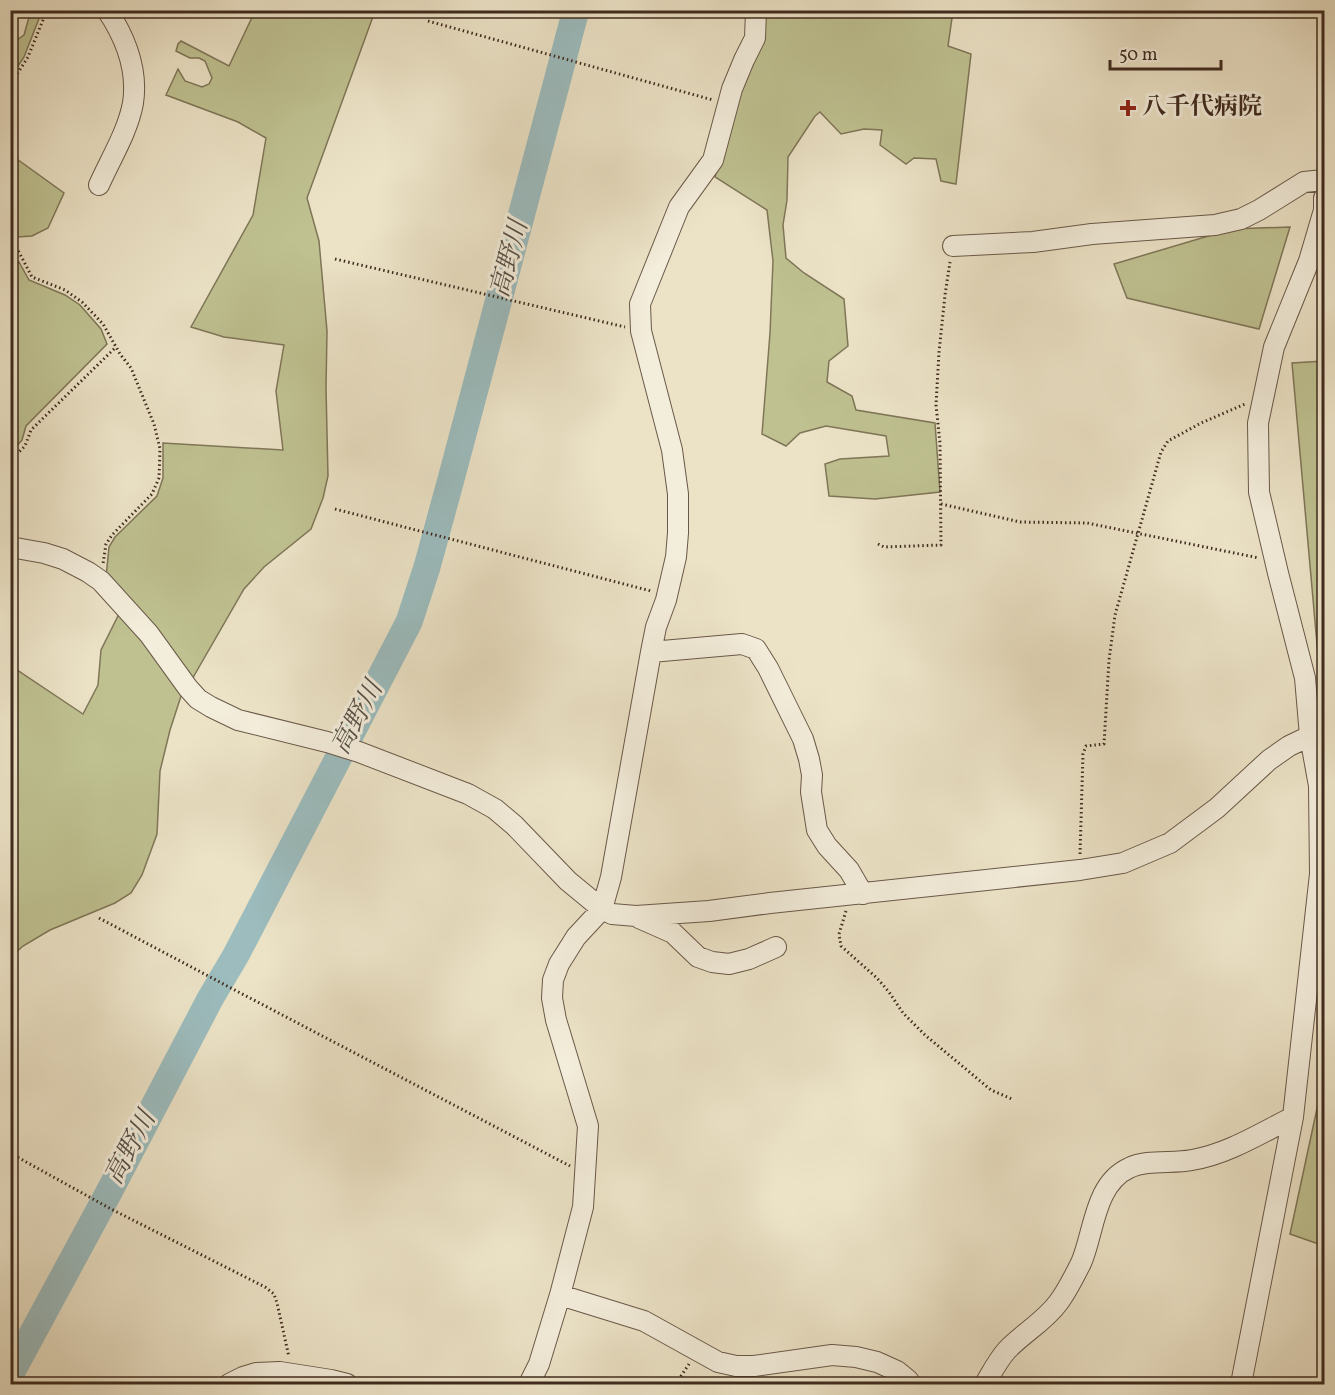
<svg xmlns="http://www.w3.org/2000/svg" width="1335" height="1395" viewBox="0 0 1335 1395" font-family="Vollkorn,'Noto Serif JP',serif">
<rect width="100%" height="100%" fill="#ece3c7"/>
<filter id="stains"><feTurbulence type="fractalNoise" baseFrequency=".00333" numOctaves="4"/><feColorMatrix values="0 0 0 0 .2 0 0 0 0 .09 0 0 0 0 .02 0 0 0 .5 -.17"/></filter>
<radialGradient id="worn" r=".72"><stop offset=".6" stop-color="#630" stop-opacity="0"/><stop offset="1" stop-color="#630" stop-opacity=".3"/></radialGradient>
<path fill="#bfc191" stroke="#7f7658" stroke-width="1.5" d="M31 10 42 11 24 57 11 77V49L14 42 24 35Z
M255 11H375L307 198 319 241 327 331 326 388 328 476 323 498 311 529 264 567 244 589 191 681 106 577 109 547 115 537 157 496 163 478V443L283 450 276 391 284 345 224 337 191 327 253 215 266 138 238 122 166 95 178 69 185 81 202 87 209 84 212 78 205 61 199 58H190L176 51 178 44 181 41 229 66Z
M761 11H953L948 46 971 54 956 184 941 181 936 159 914 158 906 164 880 145 882 130 864 129 841 134 820 112 815 116 788 157 787 200 783 225 786 258 804 273 844 299 848 346 829 361 827 382 852 396 856 410 935 423 940 492 875 499 829 496 825 464 840 459 889 456 886 436 826 426 800 433 786 446 762 434 770 333 773 261 767 210 715 177Z
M10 154 64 193 48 228 32 236 17 237 11 225Z
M1290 227 1259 329 1127 298 1114 264 1232 229Z
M19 262 29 280 65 295 80 305 101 329 107 344 26 426 22 440 11 452 10 270Z
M1324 361V723L1292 363Z
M121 610 183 690 170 730 160 771 157 834 142 875 131 893 115 903 50 930 23 946 11 957V666L83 714 98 685 101 650Z
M1324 1076V1246L1290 1234Z"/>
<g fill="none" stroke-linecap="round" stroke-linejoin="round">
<path stroke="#9cbcbe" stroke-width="27" d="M10 1375 109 1192 210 999 236 955 409 622 427 567 450 483 576 10"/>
<g stroke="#6a5949" stroke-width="22">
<path id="minor" d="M99 185C111 158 128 131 133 103 138 70 125 37 107 10
M953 246 1033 242 1092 234 1215 225 1241 219 1259 210 1304 182 1324 180
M10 547 44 553 63 559 88 572 101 581 149 634 188 688 198 699 211 707 238 720 327 742 359 752 468 794 495 809 514 825 568 881 602 909 612 914 636 916 709 911 770 903 1080 870 1123 863 1170 843 1217 808 1269 760 1289 746 1310 736
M651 652 742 644 756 649 768 668 803 739 809 759 812 775 811 792 817 830 827 846 849 870 863 894
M639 918 673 933 698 957 712 962 729 964 749 959 776 947
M560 1295 644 1321 718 1362 736 1366H754L832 1355 856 1357 877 1362 897 1371 908 1380 911 1384
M229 1384 243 1377 256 1373 280 1372 331 1380 347 1384
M529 1384 539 1364 560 1295 583 1207 588 1126 556 1020 552 998 553 980 559 964 576 937 602 909 611 877 651 652 656 627 666 600 676 557 678 533V494L672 450 641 331 640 304 679 207 713 160 732 89 744 60 755 38 756 10
M985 1384C992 1372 998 1360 1007 1350 1023 1333 1044 1322 1058 1303 1065 1294 1075 1275 1081 1263 1094 1234 1094 1184 1129 1168 1147 1159 1173 1164 1192 1160 1228 1154 1261 1133 1293 1117
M1241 1384 1293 1117 1320 874 1319 786 1310 736 1305 678 1278 573 1259 492 1258 423 1274 347 1309 261 1324 210V198"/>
</g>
<path stroke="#3f2b1f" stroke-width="3" stroke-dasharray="1.5 3" stroke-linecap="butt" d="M428 21 713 100
M10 85 28 57 47 10
M10 235 32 277 65 290 82 302 103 324 120 354 131 368 154 424 160 449 159 478 152 494 112 535 106 544 103 564
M335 259 625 327
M10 461 25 446 31 430 116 347
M941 504 1020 522 1087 523 1259 558
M335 509 651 591
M878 544 884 547 941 545 940 443 936 405 939 352 945 295 950 262
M1080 854 1083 754 1086 746 1104 744 1109 660 1115 615 1161 452 1168 441 1201 423 1245 404
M846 911 839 934 841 946 877 978 889 992 903 1013 925 1035 991 1090 1012 1099
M99 918 229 987 570 1166
M10 1153 111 1209 265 1287 274 1294 277 1303 289 1357
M670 1384 679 1379 689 1364"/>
<use href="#minor" stroke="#f3eddb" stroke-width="20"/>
</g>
<path fill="#8f2418" stroke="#f3eddb" stroke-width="2" d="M1125 99h6v6h6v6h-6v6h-6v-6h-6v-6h6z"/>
<g text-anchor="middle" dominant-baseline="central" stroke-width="6" stroke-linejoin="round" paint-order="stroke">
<g font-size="24" font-weight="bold" fill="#3f2b1f" stroke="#f3eddb" text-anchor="start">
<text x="1142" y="108">八千代病院</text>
</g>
<g font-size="26" font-style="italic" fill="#564f47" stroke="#f3eddb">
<text transform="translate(510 259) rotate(-75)">高野川</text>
<text transform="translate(358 718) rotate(-62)">高野川</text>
<text transform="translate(131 1148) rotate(-62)">高野川</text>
</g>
</g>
<rect width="1335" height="1395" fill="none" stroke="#ece3c7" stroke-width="36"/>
<rect x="12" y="12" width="1311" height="1371" fill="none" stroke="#3f2b1f" stroke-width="3"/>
<rect x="18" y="18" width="1299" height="1359" fill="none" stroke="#3f2b1f" stroke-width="1.5"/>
<path d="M1110 60v9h111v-9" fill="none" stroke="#3f2b1f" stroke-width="3"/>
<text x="1119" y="60" font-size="18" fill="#3f2b1f" stroke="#f3eddb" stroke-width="4.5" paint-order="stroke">50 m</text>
<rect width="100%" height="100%" filter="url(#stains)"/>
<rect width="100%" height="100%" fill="url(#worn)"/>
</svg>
